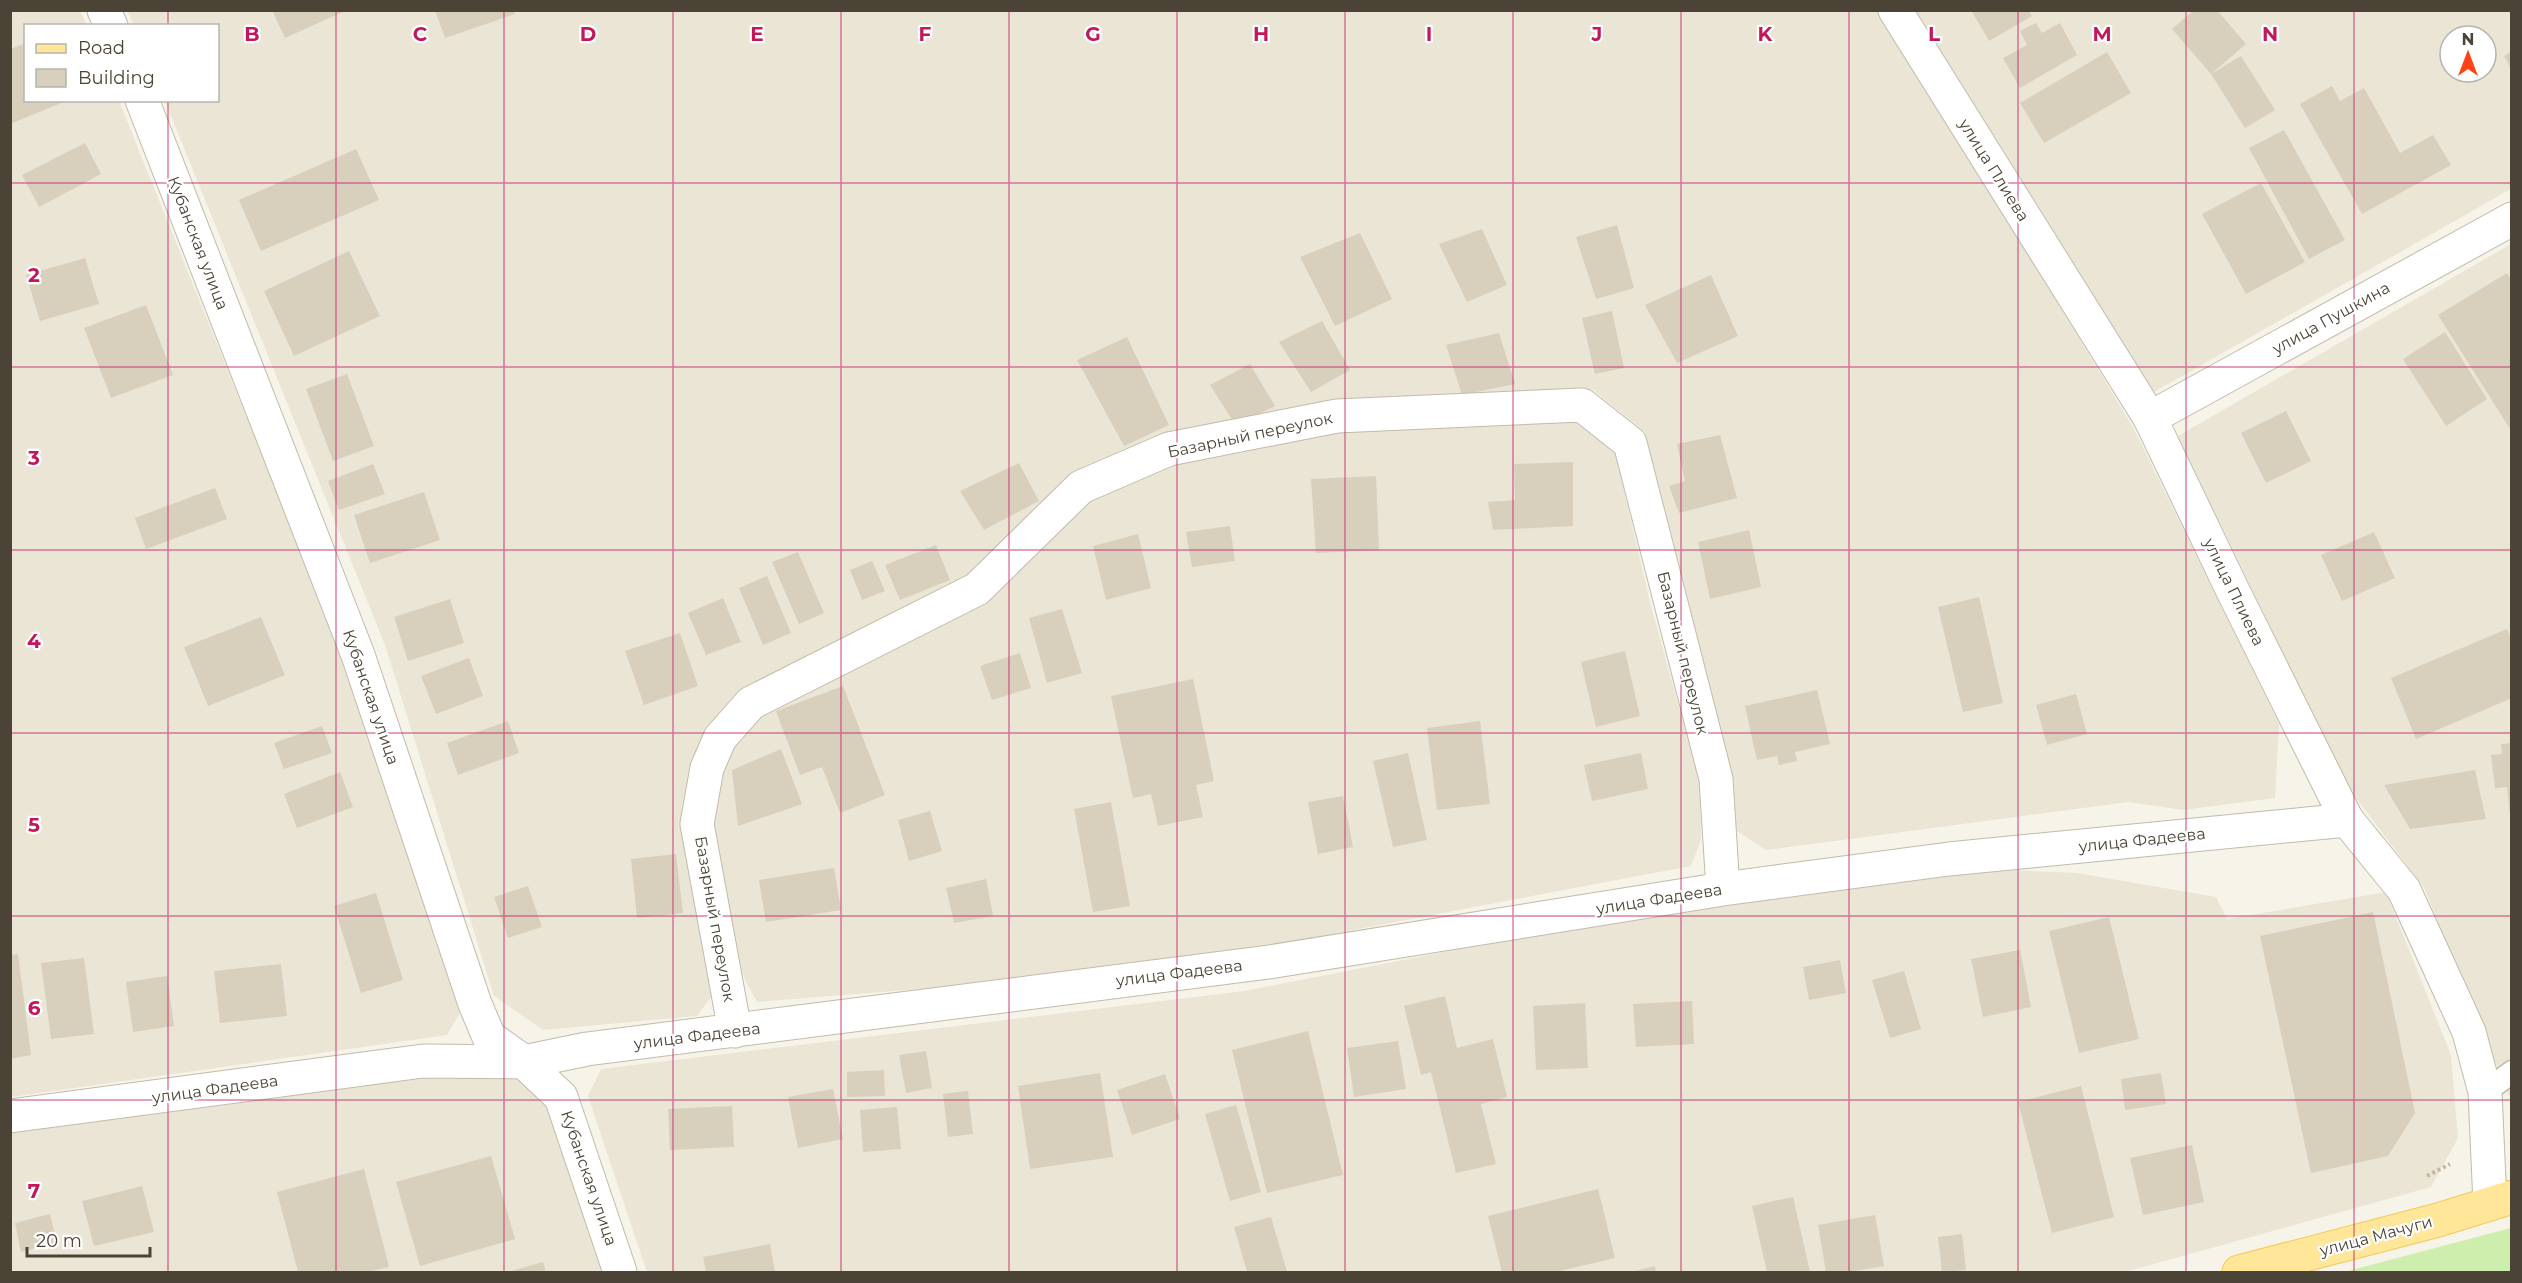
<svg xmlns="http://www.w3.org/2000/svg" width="2522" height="1283" viewBox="0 0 2522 1283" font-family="Montserrat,sans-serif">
<rect width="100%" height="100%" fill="#f6f3e9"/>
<path fill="#ebe5d6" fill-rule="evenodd" d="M10 11H80L87 25 26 26V100L119 101 346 664 462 1010 447 1035 11 1097Z
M127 11H1880L2134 429 2279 724 2275 798 2183 810 2128 802 1766 850 1737 831 1729 774 1687 594 1644 431 1593 390 1343 399 1163 436 975 577 747 691 696 768 714 993 697 1016 543 1030 494 996 385 645 165 101 218 100V26L134 25Z
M1912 11H2511V189L2154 392ZM2450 36H2486V72H2450Z
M2511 244V1101L2424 888 2347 786 2178 436Z
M1570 418 1615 452 1650 602 1700 783 1701 840 1691 866 1284 943 1007 982 757 1002 745 980 729 932 708 822 712 781 753 714 1084 502 1166 464 1337 431Z
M1948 867 2077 873 2216 897 2227 919 2386 892 2451 1055 2458 1138 2431 1187 2125 1272H647L588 1096 601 1069 1244 991 1583 925Z
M427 1067 540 1073 604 1272H11V1130Z"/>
<path fill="#ceeeae" d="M2511 1228V1272H2344Z"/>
<path fill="#d9cfbd" d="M272 10H347L285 38Z
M435 10H514L515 14 445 38Z
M1971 10H2028L2032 16 1989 41Z
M2194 10H2217L2246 44 2211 74 2172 29Z
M2036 23 2042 33 2060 23 2077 55 2020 88 2003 58 2027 45 2020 31Z
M26 43V100L66 101 10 124V49Z
M2512 51V70L2504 56Z
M2107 52 2131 93 2044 143 2020 103Z
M2241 56 2275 110 2245 128 2211 74Z
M2332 86 2340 101 2364 88 2400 153 2433 135 2451 165 2362 214 2300 104Z
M2284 130 2345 240 2309 259 2249 148Z
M85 143 101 174 39 207 22 175Z
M356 149 379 200 261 251 239 200Z
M2261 183 2305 262 2246 294 2202 214Z
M1617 225 1634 288 1596 299 1576 237Z
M1482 229 1507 285 1467 302 1439 244Z
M1360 233 1392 299 1335 326 1300 257Z
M349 251 380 316 294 356 264 291Z
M85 258 99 304 40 321 26 275Z
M2507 273 2512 281V432L2438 315Z
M1711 275 1738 336 1677 363 1645 305Z
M146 305 173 375 111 398 84 328Z
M1612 311 1624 368 1595 374 1582 318Z
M1322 321 1350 370 1311 392 1279 342Z
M2445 332 2487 399 2446 426 2403 359Z
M1499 333 1515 384 1462 395 1446 345Z
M1127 337 1169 425 1124 446 1077 360Z
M1250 364 1275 406 1236 426 1210 385Z
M347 374 374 446 333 461 306 389Z
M2286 411 2311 461 2266 483 2241 433Z
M1720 435 1737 498 1679 513 1669 486 1685 481 1677 444Z
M1573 462V526L1493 530 1488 502 1515 500 1514 464Z
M1019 463 1039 501 984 530 960 491Z
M373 464 385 494 339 510 328 481Z
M1376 476 1379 550 1316 553 1311 479Z
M215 488 227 519 146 549 135 518Z
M424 492 440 540 370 563 354 515Z
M1230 526 1235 561 1192 567 1186 532Z
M1749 530 1761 587 1710 599 1698 542Z
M2374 532 2395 578 2342 601 2321 555Z
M1138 534 1151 588 1106 600 1093 546Z
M936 545 950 580 900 600 885 565Z
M798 552 824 613 799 624 772 562Z
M872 561 885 591 862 600 850 570Z
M767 576 791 633 763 645 739 588Z
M1979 597 2003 703 1963 712 1938 607Z
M723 598 741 642 706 655 688 613Z
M450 599 464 643 408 661 394 617Z
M1062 609 1082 673 1047 683 1029 618Z
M261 617 285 675 208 706 184 647Z
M2507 629 2512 640V698L2416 739 2391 678Z
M680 633 698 686 644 705 625 651Z
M1625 651 1640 716 1596 727 1581 662Z
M1020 653 1031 688 992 700 980 666Z
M469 658 483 696 436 714 421 676Z
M1193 679 1214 781 1196 785 1203 817 1158 826 1151 794 1133 798 1111 696Z
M843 686 885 795 840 813 822 767 800 775 776 711Z
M1817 690 1830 744 1795 752 1797 761 1779 765 1777 756 1757 760 1745 706Z
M2076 694 2087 734 2047 745 2036 705Z
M508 721 519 753 458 775 447 743Z
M1480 721 1490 804 1437 810 1427 728Z
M322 726 332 753 284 769 274 743Z
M2512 743V814H2510L2507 787 2495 788 2491 755 2502 754 2501 744Z
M781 749 802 804 738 826 732 770Z
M1408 753 1427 840 1393 847 1373 761Z
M1641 753 1648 789 1592 801 1584 765Z
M2475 770 2486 819 2410 829 2384 785Z
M340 772 353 807 297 828 284 794Z
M1343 796 1353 847 1318 854 1308 802Z
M1111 802 1130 906 1093 912 1074 809Z
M930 811 942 851 909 861 898 820Z
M676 854 683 913 637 918 631 859Z
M834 868 841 910 766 922 759 880Z
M986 879 993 916 954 923 946 888Z
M528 886 542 927 508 938 494 897Z
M376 893 403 980 361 993 334 906Z
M2373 912 2415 1113 2388 1156 2311 1173 2260 936Z
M2109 917 2139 1039 2079 1053 2049 931Z
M2020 950 2031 1007 1983 1017 1971 959Z
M18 954 31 1055 10 1059V955Z
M84 958 94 1034 51 1039 41 963Z
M1840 960 1846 993 1809 1000 1803 967Z
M281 964 287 1016 220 1023 214 971Z
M1904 971 1921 1029 1890 1038 1872 980Z
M167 976 174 1026 133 1032 126 982Z
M1445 996 1457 1048 1493 1039 1507 1097 1481 1104 1496 1164 1456 1173 1431 1072 1421 1075 1404 1006Z
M1692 1001 1694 1044 1636 1047 1633 1004Z
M1585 1003 1588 1068 1536 1070 1533 1006Z
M1308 1031 1343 1175 1267 1193 1232 1050Z
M1398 1041 1406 1089 1354 1097 1347 1048Z
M926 1051 932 1088 906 1093 899 1055Z
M884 1070 885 1096 847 1097V1072Z
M1100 1073 1113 1157 1030 1169 1018 1086Z
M2161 1073 2166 1104 2125 1110 2121 1079Z
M1165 1074 1180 1119 1132 1135 1117 1090Z
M2081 1086 2114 1217 2052 1233 2018 1102Z
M833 1089 843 1139 798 1148 788 1097Z
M968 1091 973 1134 948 1137 943 1094Z
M1236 1105 1261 1192 1230 1201 1205 1114Z
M732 1106 734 1147 670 1150 668 1109Z
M897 1107 901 1149 863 1152 860 1110Z
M2192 1145 2204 1202 2143 1215 2130 1158Z
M491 1156 515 1239 420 1266 396 1182Z
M364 1169 389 1267 367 1272H298L277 1192Z
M142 1186 154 1232 94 1246 82 1201Z
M1598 1189 1615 1258 1555 1272H1502L1488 1216Z
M1793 1197 1810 1272H1767L1752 1206Z
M50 1214 57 1243 21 1252 15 1223Z
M1875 1215 1884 1266 1849 1272H1826L1818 1225Z
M1271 1217 1287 1272H1247L1234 1227Z
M1962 1234 1966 1270 1942 1272 1938 1237Z
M770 1244 775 1272H706L703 1257Z
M543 1262 546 1272H508Z
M1655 1266 1656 1272H1631Z"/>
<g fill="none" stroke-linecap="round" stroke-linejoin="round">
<g stroke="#c3bbaa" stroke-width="25">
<path id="service" d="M2485 1092 2512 1072"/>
</g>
<g stroke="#c3bbaa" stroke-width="35">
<path id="minor" d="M104 10 111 26
M142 100 358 655 475 1004 489 1037 524 1062 561 1097 620 1272
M2150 418 2512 219
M735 1031 697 824 707 768 720 738 751 703 977 589 1081 487 1169 449 1337 416 1582 405 1630 443 1716 779 1723 889
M10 1116 423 1061 524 1062 587 1049 1269 962 1723 889 1949 859 2347 820"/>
</g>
<g stroke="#c3bbaa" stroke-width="35">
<path id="tertiary" d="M1895 10 2150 418 2233 591 2347 820 2404 890 2469 1032 2485 1092 2490 1204"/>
</g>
<g stroke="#f1ca5c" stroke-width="35">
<path id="primary" d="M2239 1272 2438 1220 2512 1197"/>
</g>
<path stroke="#c6b89a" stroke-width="4" stroke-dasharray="3 3" stroke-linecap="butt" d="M2427 1176 2450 1164"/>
<use href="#service" stroke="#fff" stroke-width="22"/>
<use href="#minor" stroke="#fff" stroke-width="33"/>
<use href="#tertiary" stroke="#fff" stroke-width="33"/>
<use href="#primary" stroke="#ffe699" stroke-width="33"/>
</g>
<path fill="none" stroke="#c2185b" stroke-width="1.5" stroke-opacity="0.55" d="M168 10V26M336 10V1272M504 10V1272M673 10V1272M841 10V1272M1009 10V1272M1177 10V1272M1345 10V1272M1513 10V1272M1681 10V1272M1849 10V1272M2018 10V1272M2186 10V1272M2354 10V1272M168 100V1272M10 183H2512M10 367H2512M10 550H2512M10 733H2512M10 916H2512M10 1100H2512"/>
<g text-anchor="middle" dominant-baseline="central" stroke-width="4.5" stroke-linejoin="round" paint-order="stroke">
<g font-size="16" fill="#4b4336" stroke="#fff">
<text transform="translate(1994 170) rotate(58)">улица Плиева</text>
<text transform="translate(198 243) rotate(69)">Кубанская улица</text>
<text transform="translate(2331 318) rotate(-29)">улица Пушкина</text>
<text transform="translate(1250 435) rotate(-12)">Базарный переулок</text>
<text transform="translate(2234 592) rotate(64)">улица Плиева</text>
<text transform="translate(1683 653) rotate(76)">Базарный переулок</text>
<text transform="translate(371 697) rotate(71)">Кубанская улица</text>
<text transform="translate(2142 840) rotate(-6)">улица Фадеева</text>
<text transform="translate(1659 899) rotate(-9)">улица Фадеева</text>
<text transform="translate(715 919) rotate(80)">Базарный переулок</text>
<text transform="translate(1179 973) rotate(-7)">улица Фадеева</text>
<text transform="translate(697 1036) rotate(-7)">улица Фадеева</text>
<text transform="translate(215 1089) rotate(-8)">улица Фадеева</text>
<text transform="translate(589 1178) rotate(71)">Кубанская улица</text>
<text transform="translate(2376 1236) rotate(-15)">улица Мачуги</text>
</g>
</g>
<g font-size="20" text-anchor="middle" font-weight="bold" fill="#c2185b" stroke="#fff" stroke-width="4.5" stroke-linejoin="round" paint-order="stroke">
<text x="252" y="41">B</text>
<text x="420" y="41">C</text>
<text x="588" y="41">D</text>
<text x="757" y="41">E</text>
<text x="925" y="41">F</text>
<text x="1093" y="41">G</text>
<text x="1261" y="41">H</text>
<text x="1429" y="41">I</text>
<text x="1597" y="41">J</text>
<text x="1765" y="41">K</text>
<text x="1934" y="41">L</text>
<text x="2102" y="41">M</text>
<text x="2270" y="41">N</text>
<text x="34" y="282">2</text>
<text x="34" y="465">3</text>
<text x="34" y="648">4</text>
<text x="34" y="832">5</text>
<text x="34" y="1015">6</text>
<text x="34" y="1198">7</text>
</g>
<rect width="2522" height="1283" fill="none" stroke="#4b4336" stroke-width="24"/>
<rect x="24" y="24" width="195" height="78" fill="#ffffff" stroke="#b7b4af" stroke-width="1.5"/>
<rect x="36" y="44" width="30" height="9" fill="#ffe699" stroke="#b7b4af" stroke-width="1.5"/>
<text x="78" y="54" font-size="18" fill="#4b4336">Road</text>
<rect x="36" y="69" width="30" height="18" fill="#d9cfbd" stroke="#b7b4af" stroke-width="1.5"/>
<text x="78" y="84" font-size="18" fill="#4b4336">Building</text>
<g transform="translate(2468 54)"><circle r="28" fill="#ffffff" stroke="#b7b4af" stroke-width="1.5"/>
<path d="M0-4.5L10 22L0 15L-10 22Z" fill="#ff4317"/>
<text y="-9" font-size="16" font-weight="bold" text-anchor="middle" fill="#4b4336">N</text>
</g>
<path d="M27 1247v9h123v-9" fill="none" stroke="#4b4336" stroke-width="3"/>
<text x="36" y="1247" font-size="18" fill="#4b4336" stroke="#ffffff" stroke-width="4.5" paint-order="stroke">20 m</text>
</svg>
